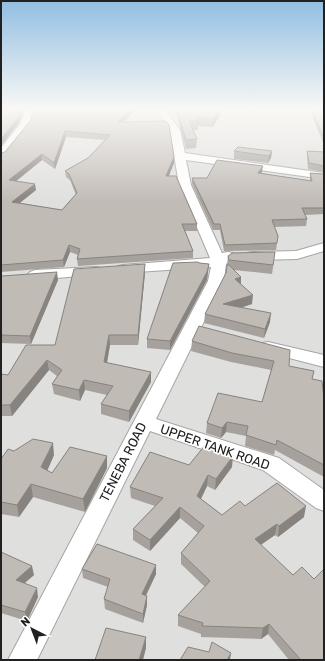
<svg xmlns="http://www.w3.org/2000/svg" width="325" height="661" viewBox="0 0 325 661" font-family="Rubik,sans-serif">
<rect width="100%" height="100%" fill="#f1efe9"/>
<path fill="#dfdfde" d="M1 110H324V660H1Z"/>
<g fill="none" stroke-linecap="round" stroke-linejoin="round">
<g stroke="#a5a5a5" stroke-width="2">
<path id="minor" d="M25 110H34L30 125 5 157 1 158V148L20 124Z
M156 110H165L180 130 185 153 324 173V179L186 160 191 185 222 253 228 252 233 253 235 256 226 264 224 281 156 419 279 458 324 490V511L316 508 263 470 150 431 37 660H8L208 281 211 267 123 273 118 272 116 269 118 266 123 265 210 258 179 185 170 130Z
M324 243V251L297 259 252 260 247 259 245 256 247 253 252 252 296 251Z
M96 267 101 268 103 271 101 274 35 280 30 278 27 275 30 272 35 270Z
M268 342 324 355V367L262 351 259 347 262 343Z"/>
</g>
<use href="#minor" fill="#fff" fill-rule="evenodd"/>
</g>
<path fill="#a6a19d" fill-rule="evenodd" d="M175 110H220V116L212 127 198 126V130H192L197 139 196 148 186 149Z
M312 110H324V145L312 116Z
M31 120 124 122 174 157V163L169 176 197 224V231H185L193 251V258L78 266 77 259 78 255 70 252 64 267 1 272V153L5 152ZM66 137 105 140 88 158 65 171 66 177 70 180 76 195 62 210 20 203 36 190 16 181 42 160 55 169Z
M234 151H272L271 158 268 163 234 159Z
M307 151 324 152V172L308 169 307 156Z
M262 172 261 173 310 181V173L324 174V214L305 215 307 219 306 226 274 227 278 236 276 250 224 251 220 230H213L192 184V178H207Z
M228 256 274 261 272 274 234 270 241 277V284L252 304 241 308 270 322 264 338 204 323 205 314 226 273 227 265Z
M199 263 209 264 207 280 170 350 147 348V339Z
M145 273 138 345H110L107 363 151 372V382L129 422 101 414V404L107 395 85 390 80 401 54 394 52 384 57 376 49 370 12 416H1V374L8 375 55 345Z
M1 276H2L58 280 31 344 1 343Z
M199 326 289 366 314 371 312 379 324 399V477L275 450 274 455 245 446 246 436 226 432 221 438 206 433 207 423 262 402 271 370 231 362 191 351 192 341Z
M14 451 54 455 47 471 52 473 107 468 85 512 33 497 19 517 1 514V459Z
M189 465 232 467 215 490 207 486 201 499 222 515 245 506 304 517 278 537 275 535 261 545 324 660H289L268 634 261 639 201 637V634L178 626V615L205 587 181 564V553L198 533 180 518 150 551 133 540V529L155 506 131 498 130 487Z
M1 552 34 575 24 583 38 597 27 621 1 613Z
M156 565V574L146 596H147V605L143 623 105 609 104 599 108 587 83 578 82 569Z"/>
<path fill="#87837f" d="M21 110H24L19 123 1 146V139Z
M130 110H135L118 128V122Z
M219 110H220V116L212 127 213 119Z
M65 131 66 137 55 169 54 163Z
M272 151 271 158 268 163 269 156Z
M42 154V160L10 186 9 180Z
M174 157V163L166 182V176Z
M263 166 262 172 258 179V173Z
M35 184 36 190 13 208 12 202Z
M69 245 70 252 64 267 63 260Z
M145 264V273L138 345V335Z
M209 264 207 280 170 350V341Z
M57 272 58 280 31 344 30 336Z
M241 277V286L235 279Z
M253 295 252 304 222 313 223 304Z
M271 313 270 322 264 338 265 329Z
M109 335 110 345 105 373 104 362Z
M47 360 49 370 12 416 10 405Z
M151 372V382L129 422V411Z
M84 380 85 390 80 401 79 390Z
M227 422 226 432 221 438 222 428Z
M53 443 54 455 43 480 41 467Z
M107 456V468L85 512 83 499Z
M233 456 232 467 215 490 216 479Z
M208 475 207 486 197 507V496Z
M31 484 33 497 19 517 17 505Z
M306 506 304 517 278 537 279 526Z
M180 507V518L150 551V540Z
M277 524 275 535 253 550 255 539Z
M156 565V574L142 603V594Z
M32 566 34 575 18 589 16 580Z
M37 588 38 597 27 621 25 612Z
M147 596V605L143 623V614Z
M269 624 268 634 261 639 263 628Z
M146 637V648L143 660H139Z
M231 653 230 660H227Z"/>
<path fill="#c1bbb6" stroke="#87837f" fill-rule="evenodd" d="M1 110H21L18 118 1 139Z
M33 110H130L118 122 166 121 169 125 174 157 166 176H176L197 224H182L193 251 77 259 80 249 69 245 63 260 1 265V153L5 152 31 120ZM65 131 110 135 88 158 65 171 69 174 77 193 62 210 12 202 35 184 9 180 42 154 54 163Z
M177 110H219L213 119 197 117 198 121H189L197 139 186 140Z
M312 110H324V138L312 111Z
M238 147 272 151 269 156 234 151Z
M307 151 324 152V166L309 163Z
M217 160 263 166 258 173 312 181 310 173 324 174V208H302L307 219 272 220 278 236 277 243 225 245 220 224H214L192 178H207Z
M275 252 273 265 229 260 228 256 232 253Z
M198 262 199 263 209 264 207 272 170 341 147 339 173 263Z
M145 264 138 335H109L104 362 151 372 129 411 101 404 113 386 84 380 79 390 52 384 62 370 47 360 10 405H1V374L8 375 26 345H55L74 269Z
M227 265H229L241 277 235 279 253 295 223 304 271 313 265 329 205 314 226 273Z
M57 272 30 336 1 335V276H2Z
M199 326 290 350 289 366 314 371 312 379 322 381 324 399V465L277 440 276 445 246 435 248 426 227 422 222 428 207 423 218 393 262 402 274 361 232 353 192 341Z
M33 439 53 443 41 467 52 473 70 447 107 456 83 499 31 484 17 505 1 502V459L8 449 14 451Z
M206 444 233 456 216 479 208 475 197 496 222 515 240 501 245 506 277 483 306 506 279 526 277 524 255 539 293 575 302 567 314 579 324 569V660H301L269 624 263 628 202 626 203 623 178 615 210 581 181 553 204 526 180 507 150 540 133 529 163 498 130 487 150 452 189 465Z
M97 544 156 565 142 594 147 596 143 614 104 599 110 579 82 569Z
M1 552 32 566 16 580 37 588 25 612 1 605Z
M106 628 146 637 139 660H95Z
M212 642 231 653 227 660H180L188 647 209 652Z"/>
<linearGradient id="sky" x2="0" y2="1"><stop stop-color="#91bee2"/><stop offset="0.54" stop-color="#f9f8f5"/><stop offset="1" stop-color="#f9f8f5" stop-opacity="0"/></linearGradient>
<rect width="325" height="202" fill="url(#sky)"/>
<g text-anchor="middle" dominant-baseline="central" stroke-width="3.5" stroke-linejoin="round" paint-order="stroke">
<g font-size="13" fill="#212121" stroke="#fff">
<text transform="translate(215 447) rotate(19)">UPPER TANK ROAD</text>
<text transform="translate(123 462) rotate(-63)">TENEBA ROAD</text>
</g>
</g>
<rect width="325" height="661" fill="none" stroke="#212121" stroke-width="4"/>
<g transform="translate(32 629) rotate(318)" stroke="#ffffff" stroke-width="3" paint-order="stroke">
<path d="M0-3L7 15L0 10L-7 15Z" fill="#212121"/>
<text y="-6" font-size="11" font-weight="bold" text-anchor="middle" fill="#212121">N</text>
</g>
</svg>
